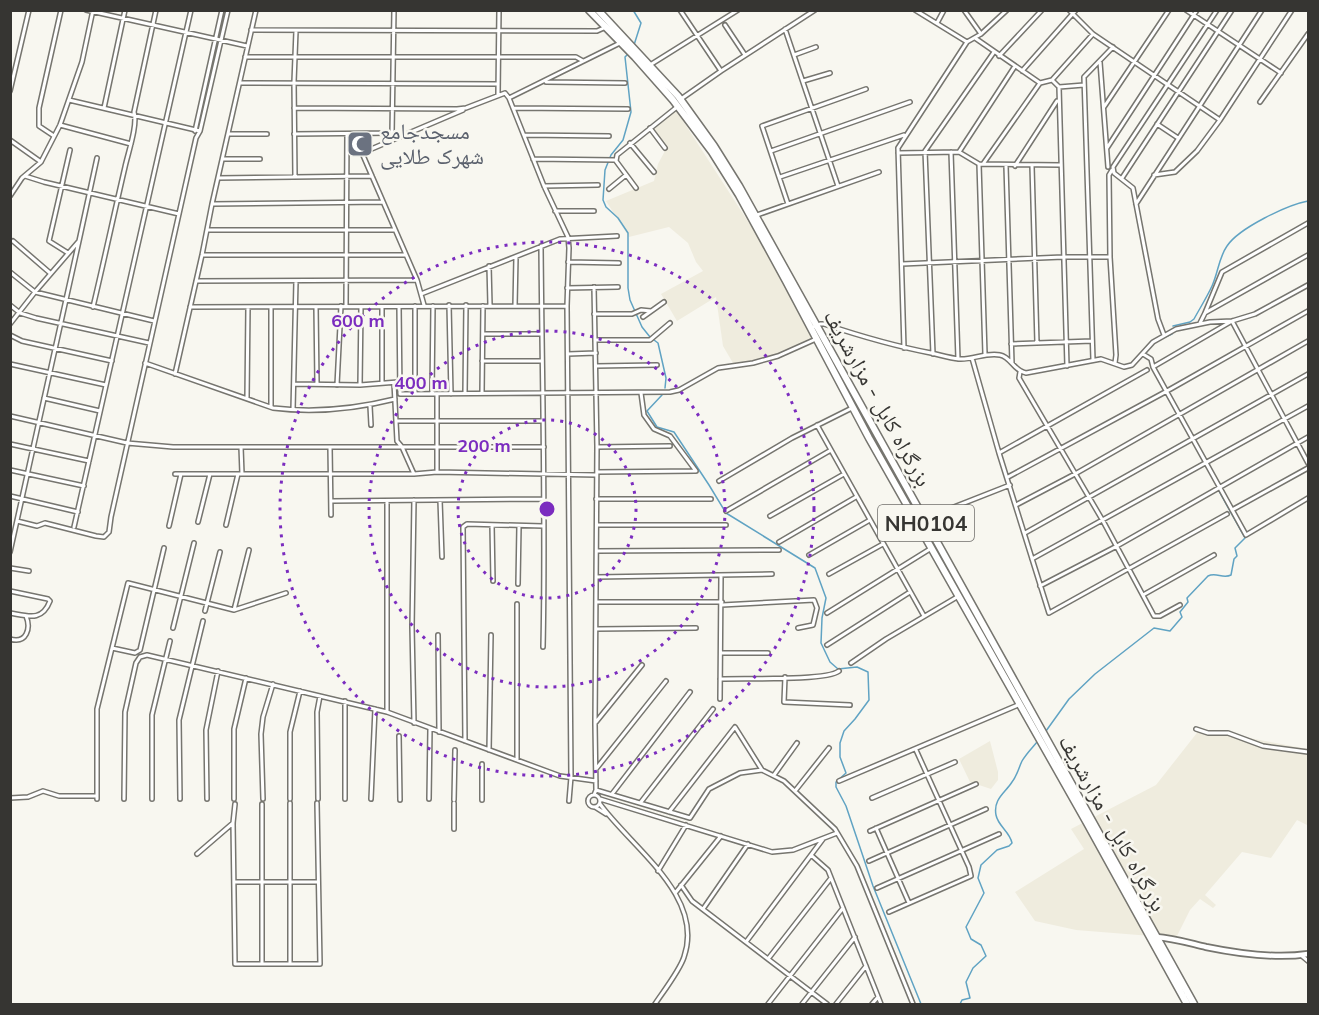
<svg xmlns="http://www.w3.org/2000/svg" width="1319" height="1015" viewBox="0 0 1319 1015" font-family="Mulish,'Noto Naskh Arabic',sans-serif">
<rect width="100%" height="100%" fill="#f8f7f0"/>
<path fill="#efecde" d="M676 110 758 237 813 337 779 354 749 362 733 363 723 346 716 297 677 321 661 294 703 271 696 262 688 243 669 227 629 237 606 201 654 181 658 164 667 147 651 129Z
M1200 729 1308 749 1307 825 1297 820 1271 858 1242 852 1205 895 1216 905 1213 908 1200 899 1190 910 1176 938 1076 930 1035 921 1015 892 1084 849 1071 829 1156 785Z
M990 741 998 772V780L991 789 970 782 959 759Z"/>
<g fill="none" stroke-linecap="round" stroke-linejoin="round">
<path stroke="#60a3c3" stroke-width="1.5" d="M633 10 641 23 634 45
M628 54 625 57 631 112 623 140 611 155 605 170 603 200 606 207 618 218 628 233V288L630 300 642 327 650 337 658 343 666 378 665 388
M1173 326 1190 322 1194 319C1200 308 1207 297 1212 286 1218 273 1219 257 1227 246 1239 228 1287 205 1308 201
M1165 337 1172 334
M1146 353 1149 348
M662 395 647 411 657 427 674 432 709 485 726 513 815 568 826 598 822 618 821 643 830 662 838 669 857 667 868 672 869 700 855 719 844 731 840 743V757L846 773 836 782V787L846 806 873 886 921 1004
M1046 731 1069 699 1095 674 1154 628 1170 631 1182 617 1180 612 1188 602 1187 598 1208 576C1216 572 1223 579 1231 575L1234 559 1237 556 1235 548 1245 538 1219 491
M960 1004 962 1000 970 998 966 982 973 968 986 956 981 945 971 939 966 927 984 893 978 878 981 865 997 850 1009 846 1012 843C1010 832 998 826 996 815 993 799 1005 793 1012 782 1017 776 1019 767 1022 761 1026 754 1032 748 1037 742"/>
<g stroke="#76756f" stroke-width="6">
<path id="minor" d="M86 10 247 46
M680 10 721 71
M915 10 967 42
M964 10 981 34
M1069 10 1093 34 1220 120
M1186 10 1281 73
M937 23 944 10
M725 25 745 55
M785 29 838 186
M251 30 597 31 606 27
M975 38 1040 83 1052 80 1093 34
M794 55 816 47
M999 56 1042 10
M245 57H576L583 61
M1100 62 1108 167
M650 65 738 10
M1022 71 1076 10
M1052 80 1059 87 1084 85
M803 81 830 73
M546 82 625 83
M240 83 498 84
M1059 87 1067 366
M10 91 29 10
M498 94 499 10
M509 98 620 43
M681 99 721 71 815 10
M69 100 200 131
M1260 102 1308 34
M1104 107 1169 10
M104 108 125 10
M294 108 457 109 466 108 505 93 509 98 544 186 568 237 569 248 567 306 571 777 569 801
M513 108 628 109
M1157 124 1178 138
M60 125 131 144
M650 128 665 148
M195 131 222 10
M228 134H267
M294 134 392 133 394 10
M524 135 609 136
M54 136 39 126V108L61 10
M10 140 41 162
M630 143 654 172
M1107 148 1197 10
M771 151 910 102
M951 152 958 359
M959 152 1015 66
M898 153 959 152 979 164 1060 165
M223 159H260
M533 159 615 160
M979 164 985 354
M983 164 1040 83
M1006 166 1012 363
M1015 166 1057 101
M1032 166 1037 343
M1112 170 1109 175 1110 257 1116 355 1115 363
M1154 175 1175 172 1197 151 1220 120 1292 10
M25 176 44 182 179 214
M295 177 294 82 296 31
M780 177 904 135
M218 178 372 176
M1122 178 1232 10
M544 186 598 185
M636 188 616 161 617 155 677 107
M609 189 626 175
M10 196 22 178 41 162 60 125 82 62 93 10
M212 204 383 202
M788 204 762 126 866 89
M1136 204 1262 10
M555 211H594
M757 215 879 172
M207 230H394
M13 241 50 273
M541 246C542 380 546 514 543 647
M68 253 49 241 70 150
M202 255H406
M568 262 619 263
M902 264 1063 257H1110
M489 266 490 305
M10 272 35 292 154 321
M196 281 417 280
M594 287 597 447 595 724 596 790 594 795
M567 288 618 287
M421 294 560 239 617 236
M10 305 20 313 36 318 149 343
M424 305 417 280 362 153 463 110
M449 305 451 394
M346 306 347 134
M415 306V394
M515 306 516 257
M93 307C104 261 114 214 125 167 128 153 138 125 134 112L156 10
M190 307 567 306
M316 307 317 383
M382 307V383
M399 307 400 394 670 392 679 390 718 368 753 363 778 356 816 339
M1205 313 1222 272 1308 223
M594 314H632L641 310 651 311
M643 317 664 302
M1200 323 1205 313 1308 255
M10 324 35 292 79 241 97 158
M811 328 820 324H824C860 336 894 346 931 353 940 355 950 358 959 359 973 360 986 352 1000 355 1011 357 1014 371 1026 373L1101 359 1124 367 1132 365 1153 342 1176 329 1210 322 1232 321 1255 314 1308 285
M483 334H541
M10 335 22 341 112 361
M1164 335 1158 319 1133 188 1114 173 1113 167 1217 10
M595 340H650L670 323
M1011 344 1092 341
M904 348 898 148 967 42 981 34 1007 10
M568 354 596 353
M933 354 925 151 994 52
M1143 354 1151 359 1153 367 1246 535 1308 498
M972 358 999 453 1049 613 1227 514
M1093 360 1084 77 1113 47
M482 361H542
M145 363 273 408C314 413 355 409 395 399
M10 364 106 385
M596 366 657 365
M1153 367 1232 321 1308 463
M1020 372 1019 378 1103 521 1154 616H1160L1180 605
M175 374 202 255 212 204 256 10
M394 383 397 441 402 447 414 474
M294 384 360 385 398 382
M337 385 341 306
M360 385 361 307
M432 393 433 306
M465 393 466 305
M482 393 483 306
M44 398 100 411
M247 398 248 307
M370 406 371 425
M271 407V307
M293 410 296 281
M10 416 127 443 173 447H544
M396 421H543
M817 425 924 616
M10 444 89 461
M241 447 242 474
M330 447 331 515
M597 447 670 446
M999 453 1147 370
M10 470 84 486
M437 472V394
M597 472 696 471 670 436 654 429 644 415 641 393
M175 474H414L437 472 596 475
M1008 477 1167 391 1308 311
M719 481 792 438 852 408
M10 496 78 512
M596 499H711
M440 500 442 557
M332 501 544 499
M1016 505 1075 474 1308 341
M1232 510 1308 468
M726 511 831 450
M770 516 844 474
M926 518 1010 485
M17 521 37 526 45 523 96 536 104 537 109 532 111 517 196 138 200 131 228 10
M198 522 210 474
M226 525 238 474
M492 525 493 581
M597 525H726
M169 526 181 474
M74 527 191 10
M1025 533 1308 374
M779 542 856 497
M597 551 779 550
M10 552 79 241
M809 555 870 520
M1032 559 1308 406
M10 568 29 571
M829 574 883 544
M597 577 772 574
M518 584 519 526
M1040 586 1117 546 1308 437
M10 591 48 599 50 601C42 622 28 616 10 613
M1143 595 1214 555
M597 602H722
M722 605 814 600 817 608 813 625 798 628
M234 610 249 550
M205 611 220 552
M827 613 930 549
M173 628 194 543
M596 629 696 628
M438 635 439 732
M10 639C27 644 31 628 26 616
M827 645 910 592
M112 648 135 653 140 650 164 548
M722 653H768
M851 663 886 639 957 597
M785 677 784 702 850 705
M720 679C742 678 827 681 839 671
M720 699 721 576
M387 712V501
M596 722 642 665
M414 723 412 627 414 500
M1196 729 1208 733H1228L1263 746 1308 752
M399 736 400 800
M465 741 463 527 467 524 543 526
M489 750 491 635
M517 760V604
M596 769 666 681
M774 775 797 743
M839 781 1018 705
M596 790 690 818 709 789 740 773 762 770 784 781 835 829 857 866 913 1004
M795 791 829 748
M612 794 690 692
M588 801a6 6 0 1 1 12 0a6 6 0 1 1-12 0Z
M10 798 28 797 43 791 59 796H97
M872 798 955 762
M97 799V709L128 583 234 610 286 593
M124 799 125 712 136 663 140 657 147 655 387 712 560 776 596 781
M152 799V715L170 641
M180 799 179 720 203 621
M207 799 206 730 218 671
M234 799V729L246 678
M263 799 261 734 263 717 273 684
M290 799V732L300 691
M318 799 317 712 320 696
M345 799V701
M371 799 375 709
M429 799 430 729
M600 799 772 852 793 850 837 833
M454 800 455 750
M482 800V764
M641 802 713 709
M454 803V829
M235 804 233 823 235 964H320L317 803
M600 804C632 848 705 896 684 957 680 970 663 992 655 1004
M595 807 606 814
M669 812 735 727 762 770
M876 828 909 903
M870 831 976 784
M197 854 233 823
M811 855 828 870 881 1004
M869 861 986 809
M658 871 686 825
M234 882H318
M681 885 692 901 827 1004
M877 888 999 834
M676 892 721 836
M703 909 748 844
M889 912 971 876 969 867 916 750
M746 942 823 839
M1302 956 1308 961
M768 959 831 878
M262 964V804
M290 964V803
M768 1004 843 908
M802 1004 855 937
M836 1004 866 966
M872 1004 878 997"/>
</g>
<g stroke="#76756f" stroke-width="8">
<path id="major" d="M1156 937C1173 938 1189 943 1206 947 1240 954 1275 959 1308 954"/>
</g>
<g stroke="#76756f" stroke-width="9">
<path id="highway" d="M589 10 635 57 673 100 712 152 739 195 786 281 869 438 1087 823 1187 1004
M598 10 678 96 714 146 739 186 1194 1004"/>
</g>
<use href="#minor" stroke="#fff" stroke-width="3"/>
<use href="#major" stroke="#fff" stroke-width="4.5"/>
<use href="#highway" stroke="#fff" stroke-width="6"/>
</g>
<g fill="none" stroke="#7b2cbf" stroke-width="3" stroke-dasharray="3 6">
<circle cx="547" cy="509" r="89"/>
<circle cx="547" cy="509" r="178"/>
<circle cx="547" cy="509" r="267"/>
</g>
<defs>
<g id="mosque-square" transform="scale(1.35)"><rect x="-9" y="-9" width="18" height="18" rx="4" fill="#6b7280" stroke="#f8f7f0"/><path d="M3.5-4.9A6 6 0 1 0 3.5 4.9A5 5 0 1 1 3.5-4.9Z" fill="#fff"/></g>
</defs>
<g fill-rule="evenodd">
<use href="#mosque-square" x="360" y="144"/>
</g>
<g text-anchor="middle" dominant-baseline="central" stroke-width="5" stroke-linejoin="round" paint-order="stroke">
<rect fill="#f8f7f0" stroke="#706f6b" stroke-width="1.5" x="878" y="505" width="96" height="36" rx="4.5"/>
<g font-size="21" font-weight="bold" fill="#363532">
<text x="926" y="523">NH0104</text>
</g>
<g font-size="22" fill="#5b616d" stroke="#f8f7f0" text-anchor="start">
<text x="380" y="131">مسجدجامع<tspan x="380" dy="25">شهرک طلایی</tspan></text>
</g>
<g font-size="22" fill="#363532" stroke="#f8f7f0">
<text transform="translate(878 398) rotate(61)">بزرگراه کابل - مزارشریف</text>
<text transform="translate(1113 823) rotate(61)">بزرگراه کابل - مزارشریف</text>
</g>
</g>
<circle cx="547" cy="509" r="9" fill="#7b2cbf" stroke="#f8f7f0" stroke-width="3"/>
<g font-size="18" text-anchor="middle" font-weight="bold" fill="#7b2cbf" stroke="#f8f7f0" stroke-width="5" stroke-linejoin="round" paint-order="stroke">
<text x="358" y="327">600 m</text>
<text x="421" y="389">400 m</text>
<text x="484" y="452">200 m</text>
</g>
<rect width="1319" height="1015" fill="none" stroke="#363532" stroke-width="24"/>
</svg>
